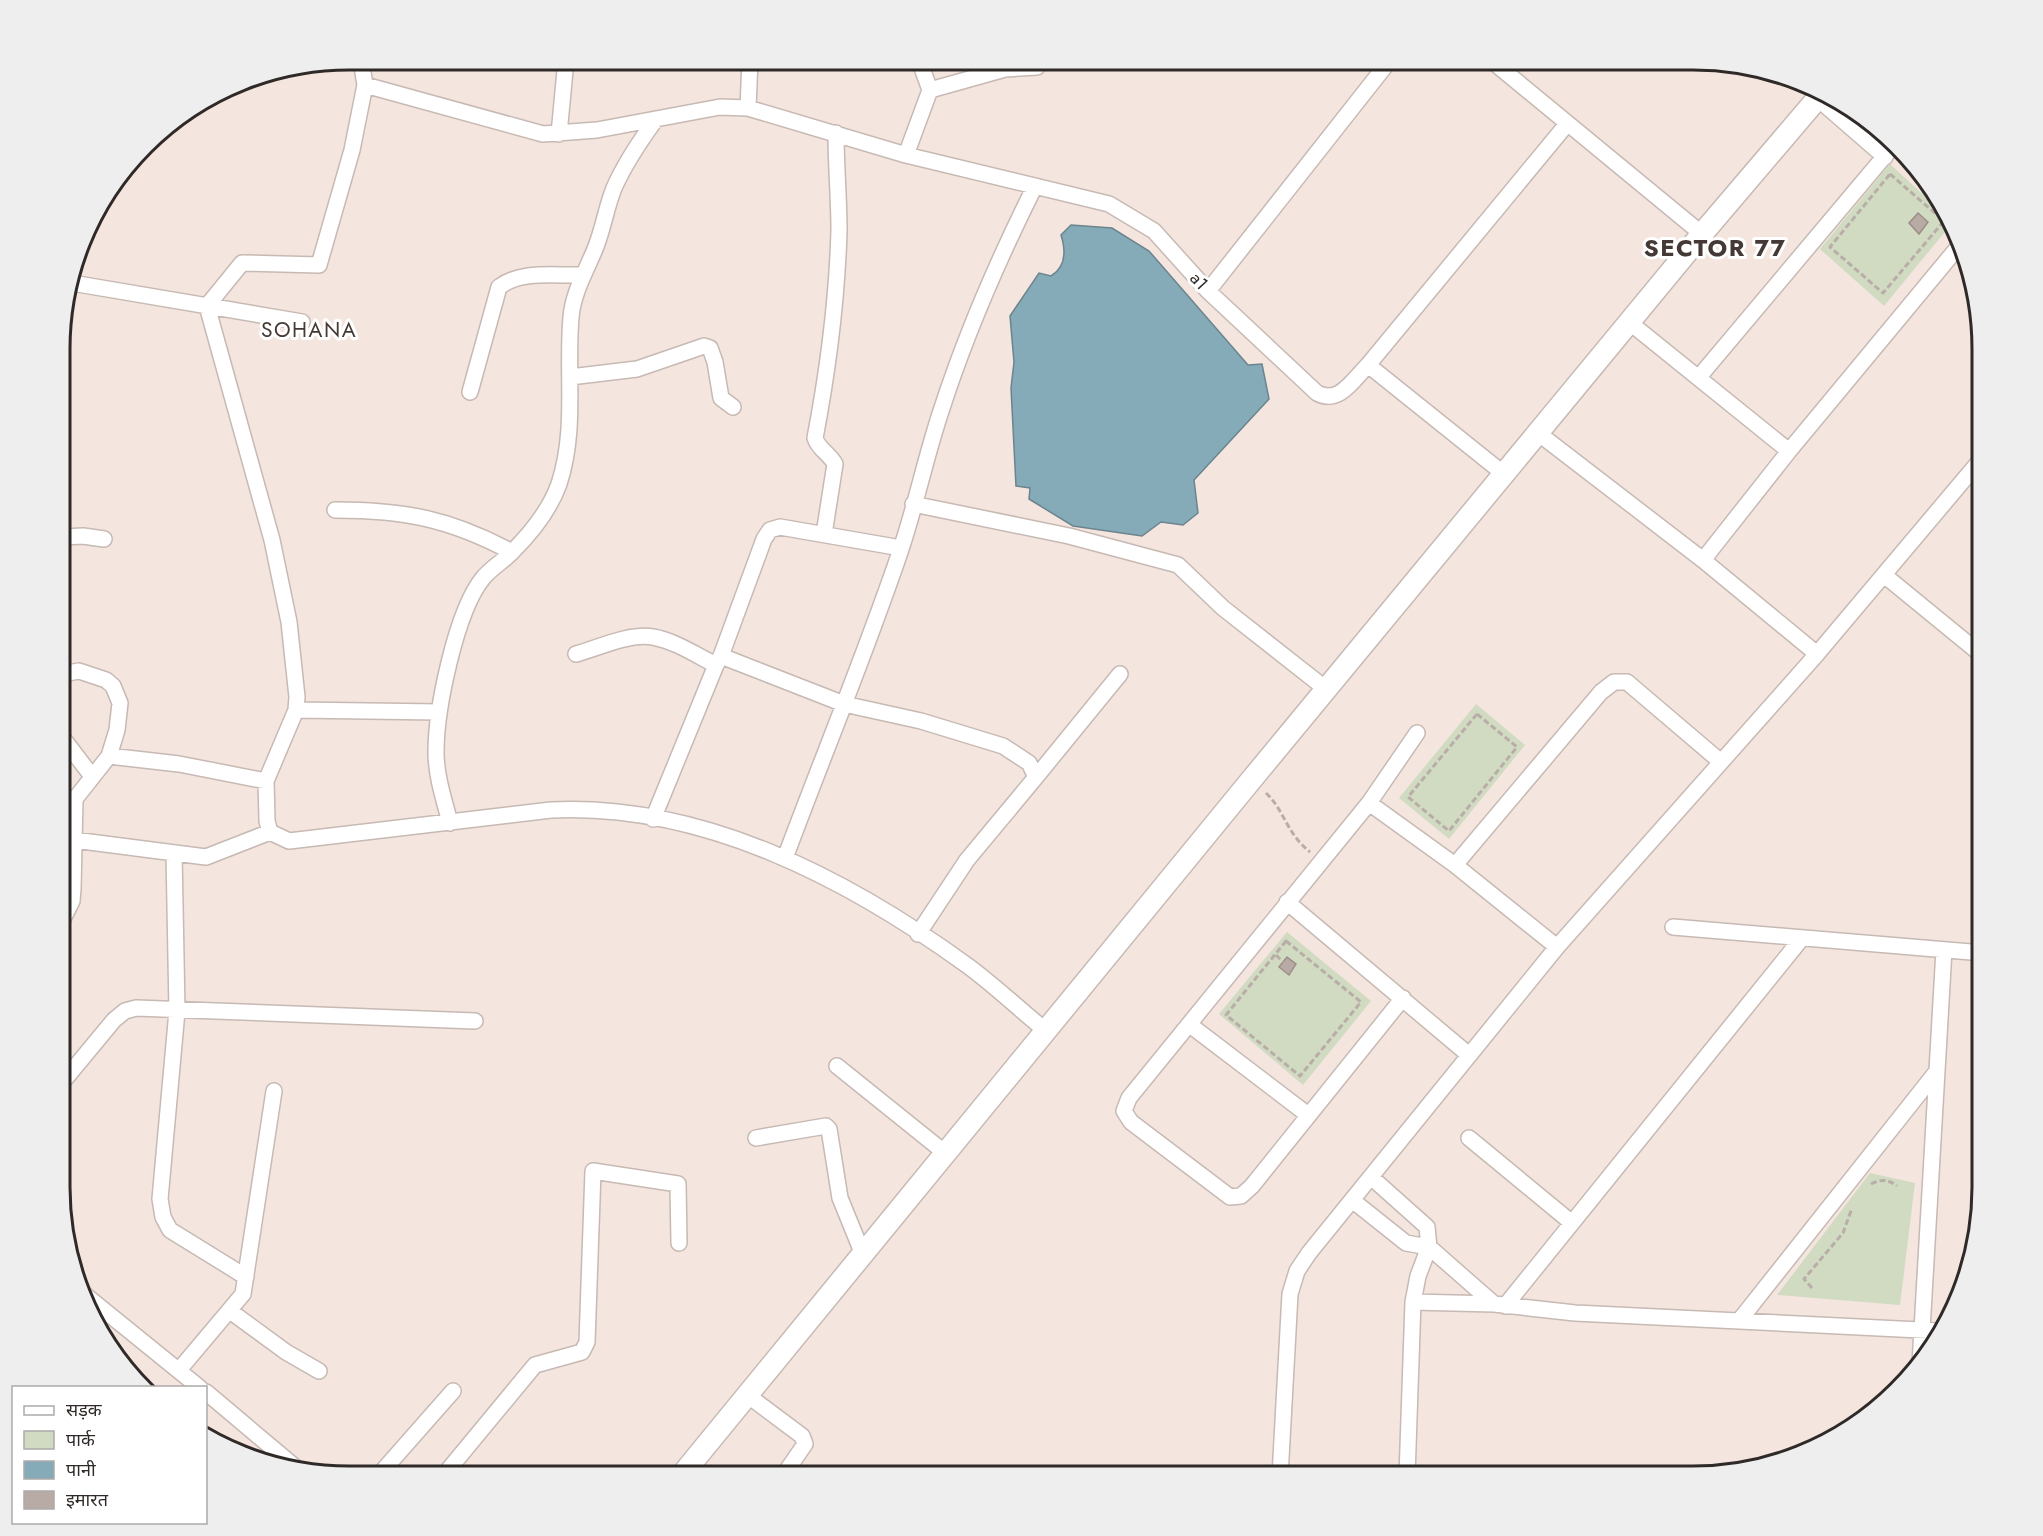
<svg xmlns="http://www.w3.org/2000/svg" width="2043" height="1536" viewBox="0 0 2043 1536" font-family="Jost,'Noto Sans Devanagari',sans-serif">
<rect width="100%" height="100%" fill="#f4e5df"/>
<path fill="#d1dbc2" d="M1890 164 1953 222 1884 306 1820 249Z
M1476 704 1525 745 1449 839 1399 798Z
M1287 932 1371 1001 1303 1085 1219 1014Z
M1870 1173 1915 1183 1900 1305 1777 1295Z"/>
<path fill="#85abb8" stroke="#6b848d" stroke-width="1.5" d="M1071 225 1112 228 1149 251 1248 365 1262 364 1269 399 1194 480 1198 513 1183 525 1161 522 1142 536 1073 526 1029 499 1030 488 1016 486 1011 388 1014 362 1010 316 1039 273 1051 276C1066 267 1066 251 1061 235Z"/>
<path fill="#b8aaa4" stroke="#9b8e88" stroke-width="1.5" d="M1918 213 1928 222 1919 234 1909 223Z
M1287 957 1296 964 1289 975 1279 967Z"/>
<g fill="none" stroke-linecap="round" stroke-linejoin="round">
<g stroke="#c7b9b3" stroke-width="18">
<path id="street" d="M750 60 748 108 906 155 1109 204 1154 231 1208 291 1317 393C1339 405 1353 380 1368 365L1567 124
M919 60 930 90
M1492 61 1702 234
M365 85 543 134 597 130 720 107 748 108
M1817 98 1885 157
M559 134 566 60
M906 155 930 90 1005 69 1037 67
M72 283 302 322
M1208 291 1390 60
M1629 322 1789 451
M1368 365 1504 474
M570 377 637 369 704 346 710 348 715 362 721 398 733 407
M1699 377 1894 145
M470 392 499 287C521 270 555 276 582 275
M1538 433 1703 560 1817 654
M913 504 1069 536 1178 565 1223 608 1326 689
M335 510C405 510 450 519 512 552
M824 534 835 464C830 454 818 449 815 438 828 370 837 299 839 231 839 198 836 166 836 133
M62 537 83 536 104 539
M1703 560 1789 451 1959 246
M1884 575 1983 656
M576 654C598 648 629 633 653 637 675 641 696 655 716 665L721 656 844 704 921 721 1003 746 1029 763 1036 777 967 860 918 934
M721 656 764 539 770 530 780 527 901 548
M296 710 297 697 289 622 272 540 207 306 242 263 319 265 352 150 365 85 361 60
M62 737 91 775
M109 756 179 764 266 781 267 821 270 832 289 841 551 810C703 803 848 879 968 966 995 986 1019 1009 1045 1030
M1036 777 1120 674
M266 781 296 710 439 712
M1369 803 1417 733
M61 804 75 799 109 756 117 730 120 703 113 686 106 680 79 671 62 674
M653 819 716 665
M450 823C444 799 436 776 436 752 436 709 456 611 483 578 492 567 504 561 513 551 532 532 550 509 559 484 577 429 566 373 571 317 573 293 586 271 595 249 603 230 606 208 614 188 625 163 640 141 656 119
M74 840 206 857 270 832
M174 853 177 1011 160 1199 163 1217 170 1230 246 1277
M785 858C823 756 865 655 900 552 916 505 926 455 942 408 967 331 999 258 1035 186
M1455 865 1601 692 1614 682H1627L1721 762
M1287 902 1469 1055
M61 923 72 901 73 889 75 799
M1673 927 1983 953
M1403 998 1252 1186 1241 1196 1230 1197 1131 1122 1124 1111 1129 1098 1369 803 1455 865 1557 947
M1190 1025 1308 1115
M837 1066 944 1152
M61 1084 114 1020 125 1011 136 1008 475 1021
M756 1138 826 1126 829 1129 840 1198 862 1252
M1469 1138 1572 1223
M1371 1177 1427 1227 1429 1247 1418 1276 1413 1302 1407 1476
M1352 1200 1406 1243 1429 1247 1494 1304 1575 1313 1940 1331
M84 1294 200 1388
M1413 1302 1494 1304
M1505 1306 1802 938
M230 1311 286 1352 319 1371
M1739 1321 1937 1071
M1920 1364 1944 950
M179 1370 243 1294 274 1091
M206 1392 295 1467
M746 1394 802 1436 805 1444 783 1476
M379 1475 453 1391
M444 1475 535 1365 582 1352 587 1342 593 1171 678 1184 679 1243
M1280 1476 1290 1294 1297 1271 1309 1253 1557 947 1817 654 1983 457"/>
</g>
<g stroke="#c7b9b3" stroke-width="24">
<path id="secondary" d="M681 1476 1252 779 1702 234 1822 93"/>
</g>
<path stroke="#b9ada8" stroke-width="3" stroke-dasharray="6 3" stroke-linecap="butt" d="M1890 174 1944 221 1883 293 1830 247Z
M1937 216 1943 209
M1477 714 1517 747 1449 831 1408 797Z
M1266 793C1285 811 1286 833 1310 852
M1286 941 1361 1002 1300 1076 1226 1015Z
M1276 955 1283 962
M1871 1184C1881 1179 1888 1179 1897 1186
M1812 1288 1804 1279 1843 1233 1852 1208"/>
<use href="#street" stroke="#fff" stroke-width="15"/>
<use href="#secondary" stroke="#fff" stroke-width="21"/>
</g>
<g text-anchor="middle" dominant-baseline="central" stroke-width="6" stroke-linejoin="round" paint-order="stroke">
<g font-size="18" fill="#2f2a28" stroke="#fff">
<text transform="translate(1199 281) rotate(47)">a1</text>
</g>
<g font-size="21" letter-spacing="1.5" fill="#443934" stroke="#fff">
<text x="309" y="330">SOHANA</text>
</g>
<g font-size="24" font-weight="bold" letter-spacing="1.5" fill="#443934" stroke="#fff">
<text x="1715" y="247">SECTOR 77</text>
</g>
</g>
<path d="M0 0H2043V1536H0ZM349 70H1693A279 279 0 0 1 1972 349V1187A279 279 0 0 1 1693 1466H349A279 279 0 0 1 70 1187V349A279 279 0 0 1 349 70Z" fill="#eee" fill-rule="evenodd"/>
<path fill="none" stroke="#2f2a28" stroke-width="3" d="M349 70H1693A279 279 0 0 1 1972 349V1187A279 279 0 0 1 1693 1466H349A279 279 0 0 1 70 1187V349A279 279 0 0 1 349 70Z"/>
<rect x="12" y="1386" width="195" height="138" fill="#ffffff" stroke="#acaaa9" stroke-width="1.5"/>
<rect x="24" y="1406" width="30" height="9" fill="#ffffff" stroke="#acaaa9" stroke-width="1.5"/>
<text x="66" y="1416" font-size="18" fill="#2f2a28">सड़क</text>
<rect x="24" y="1431" width="30" height="18" fill="#d1dbc2" stroke="#acaaa9" stroke-width="1.5"/>
<text x="66" y="1446" font-size="18" fill="#2f2a28">पार्क</text>
<rect x="24" y="1461" width="30" height="18" fill="#85abb8" stroke="#acaaa9" stroke-width="1.5"/>
<text x="66" y="1476" font-size="18" fill="#2f2a28">पानी</text>
<rect x="24" y="1491" width="30" height="18" fill="#b8aaa4" stroke="#acaaa9" stroke-width="1.5"/>
<text x="66" y="1506" font-size="18" fill="#2f2a28">इमारत</text>
</svg>
